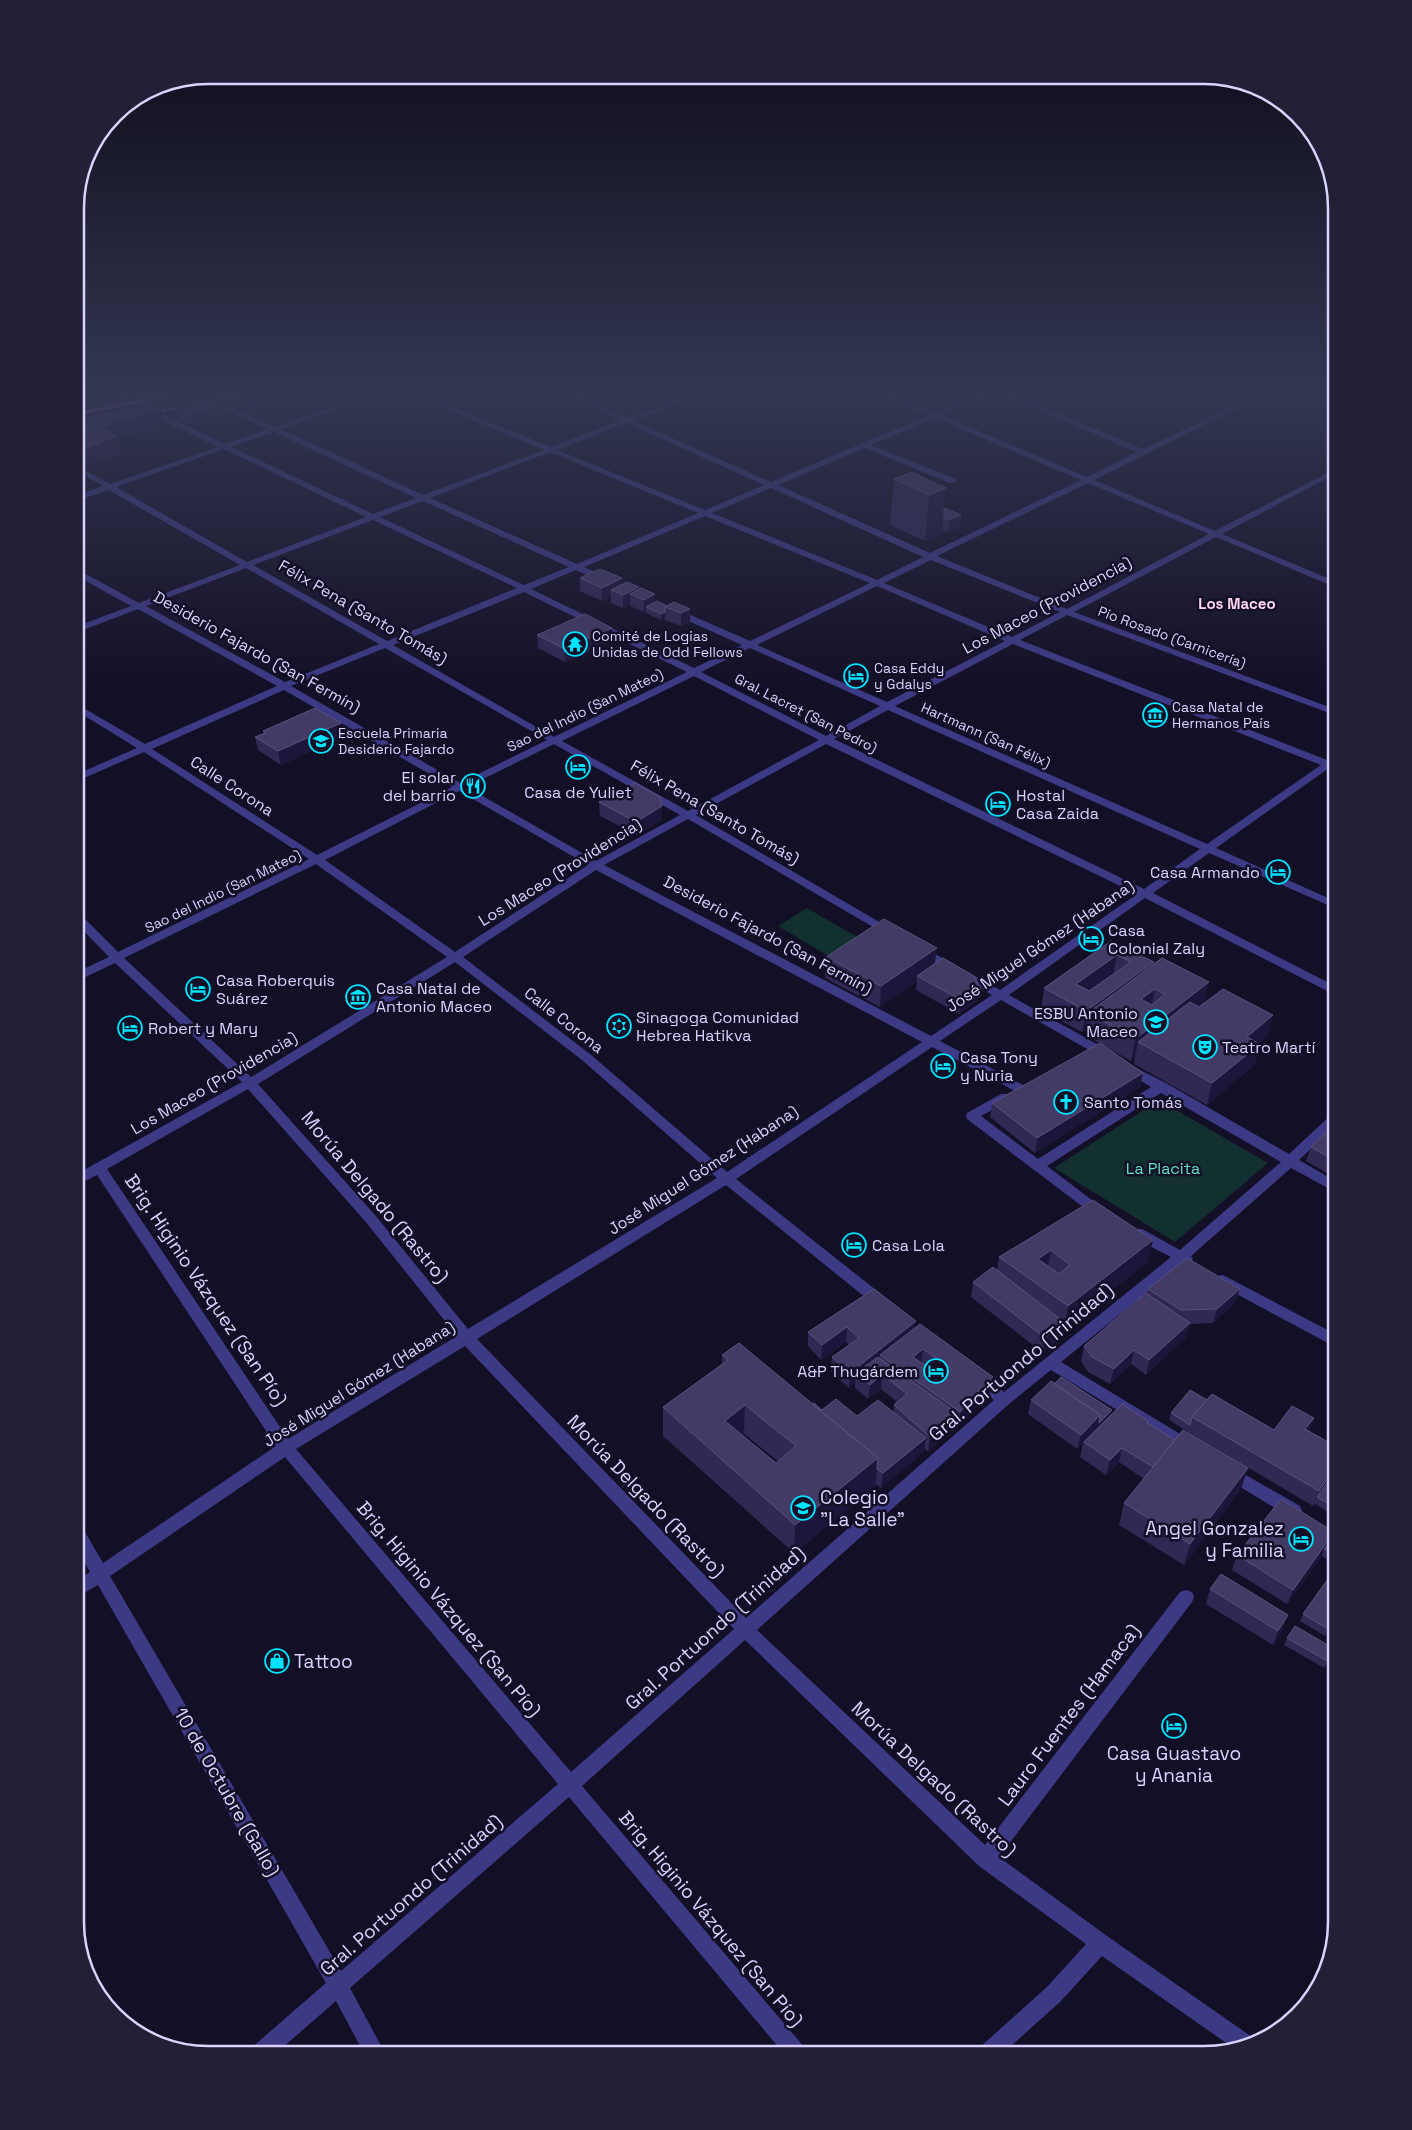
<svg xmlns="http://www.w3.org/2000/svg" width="1412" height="2130" viewBox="0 0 1412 2130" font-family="'Space Grotesk',sans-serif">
<rect width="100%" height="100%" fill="#130f26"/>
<path fill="#12302f" d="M75 390H103L107 394C101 404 86 406 75 406Z
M221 390H260L172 407 163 406 161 404 166 400Z
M807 908 866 942 837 961 778 926Z
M1159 1100 1268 1163 1175 1242 1054 1168Z"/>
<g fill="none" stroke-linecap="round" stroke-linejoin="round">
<path fill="#3d3a85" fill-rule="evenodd" d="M123 390H136V392L154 410 225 444 268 429 211 403V399H217L275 427 381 390H390L281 429 423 495 544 450 401 390H410L551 447 621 420 557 390H565L628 418 702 390H711L634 421 771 482 929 415 872 390H881L935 413 989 390H1003L1143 449 1266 390H1274L1094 480 1215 531 1337 468V473L1222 534 1337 582V588L1216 537 1074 612 1337 710V716L1067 615 1020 640 1327 760 1337 755V768H1329L1216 848 1337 902V909L1209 853 1153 893 1337 987V996L1145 898 1009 995 1111 1052 1113 1055 1111 1058H1103L1001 1000 940 1041 1025 1086 1027 1089 1025 1092H1017L932 1047 736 1179 886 1298 888 1302 886 1306 881 1307 876 1306 726 1185 477 1339 746 1618 994 1400 973 1384 971 1380 973 1376C984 1372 995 1385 1004 1392L1171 1257 1132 1237 1130 1233 1132 1229H1142L1180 1250 1281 1162 1161 1093 1047 1166 1105 1210 1107 1213 1105 1216H1095L967 1119 966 1116 967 1113 1001 1094H1011L1012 1097 1011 1100 981 1116 1038 1159 1151 1087 1124 1071 1122 1068 1124 1065 1128 1064 1166 1083 1289 1154 1332 1114 1337 1113V1124L1299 1160 1337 1182V1193L1291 1168 1191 1256 1193 1259 1191 1263H1183L1061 1362 1195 1443 1198 1447 1195 1451 1190 1453 1185 1451 1051 1370 1009 1404 757 1630 985 1845 1180 1592 1186 1590 1192 1592 1194 1597 1192 1602 999 1857 1107 1936 1252 2037 1254 2042 1232 2047 1102 1956 1061 2001 1001 2055H976L979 2048 1047 1987 1086 1944 979 1866 745 1640 582 1786 805 2048 808 2055H785L569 1797 350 1988 386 2055H365L336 2001 274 2055H248L251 2048 326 1983 98 1585 75 1598V1582L90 1572 75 1545V1523L81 1525 103 1563 276 1446 97 1175 75 1186V1175L242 1082 115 963 75 982V973L109 957 75 922V912L79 913 118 952 309 859 144 752 75 782V775L137 748 75 710V703L145 744 277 686 138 609 75 633V627L131 606 75 575V568L139 603 240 565 109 490 75 501V496L103 486 75 470V465L110 484 218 447 148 414 131 395 111 409H105V405L126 392ZM996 392 1137 452 1087 477 941 415ZM935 418 1081 480 930 553 778 485 865 448 950 483H956V479L871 445ZM627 423 764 485 705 510 557 450ZM274 432 416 498 373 514 231 447ZM224 449 366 517 247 562 116 487ZM550 452 698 513 577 564 430 498ZM1088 483 1209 534 1067 609 937 556ZM771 488 923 557 877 580 712 513ZM423 501 569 567 524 585 380 517ZM705 516 870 583 750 641 679 610H673V614L742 645 694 668 531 589 576 570 602 582H608V578L584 567ZM373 520 517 588 387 641 253 565ZM931 560 1060 612 1012 637 884 583ZM246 568 379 644 285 682 146 606ZM877 586 1005 641 887 702 757 645ZM524 592 687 672 554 737 393 645ZM1013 644 1321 765 1207 844 895 706ZM385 648 547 740 460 783 291 686ZM750 648 880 706 826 736 701 672ZM694 676 819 740 688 811 562 741ZM284 690 452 787 317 855 152 749ZM888 710 1200 849 1144 889 834 739ZM554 744 680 815 596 861 467 787ZM826 744 1137 894 1000 990 926 949H918L916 951 918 953 992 995 931 1036 604 865 688 819 885 934H893L895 932 893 930 696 815ZM459 791 588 865 455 952 325 860ZM316 864 447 957 251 1077 124 958ZM596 870 922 1042 727 1172 590 1054 463 957ZM455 962 582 1060 717 1178 468 1329 375 1215 258 1084ZM248 1089 365 1221 457 1336 288 1439 107 1169ZM465 1346 734 1629 571 1772 296 1449ZM285 1457 558 1784 341 1971 110 1576Z
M1301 390H1311L1337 399V403Z
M1223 1275 1337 1335V1348L1218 1284 1216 1280 1218 1276Z
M1230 1466 1300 1506 1302 1511 1300 1516 1294 1518 1288 1516 1224 1477 1222 1472 1224 1467Z"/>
<path fill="#c25bff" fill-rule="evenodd" d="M190 390H204L75 416V412Z
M260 390H275L146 415 142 413Z"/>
</g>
<path fill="#312854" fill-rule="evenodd" d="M239 390H367L257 413 242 405Z
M176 407 228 413 193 425 178 418Z
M161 409 165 426 117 439 120 453 87 466 75 458V420Z
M894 479 946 488 944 508 961 515 960 527 948 532 942 530V534L925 541 890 525Z
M580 578 622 585 655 594V602L667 606 690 609V621L681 626 665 620V618L661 620 646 613V611L644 612 630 606V604L623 608 611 603V596L602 601 580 591Z
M537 635 612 640 565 662 538 648Z
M341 723 343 736 281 765 258 750 255 737 264 733 263 731Z
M599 802 662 806V820L637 835 600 816Z
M1111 941 1154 962 1153 965 1209 982 1204 1003 1273 1015 1267 1036 1259 1043 1260 1044 1254 1065 1207 1105 1134 1064 1135 1057 1131 1061 1085 1035V1030L1082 1032 1041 1010 1044 988Z
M826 957 935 963 979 987 977 1001 959 1014 916 990 917 981 880 1007 825 978Z
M1143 1073 1140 1087 1035 1153 990 1117 992 1103Z
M1337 1122V1179L1306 1161 1311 1147Z
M1093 1200 1148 1262 1064 1328H1063L1061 1337 1043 1353 971 1297 973 1282 997 1271 999 1257Z
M874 1289 915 1327 991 1392 958 1426 953 1423V1427L928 1452 924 1448V1452L881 1488 876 1484 875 1487 794 1553 663 1436V1407L722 1365V1355L822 1410 857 1416 893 1412 894 1405 897 1402 881 1389 868 1399 855 1388V1383L849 1388 831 1372 832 1357 849 1345 846 1342 821 1360 808 1346V1332ZM744 1434 778 1461 776 1463 742 1435Z
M1148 1289H1240L1235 1303 1213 1323 1190 1324 1186 1337 1146 1375 1131 1364 1110 1384 1088 1372 1081 1361 1084 1346 1147 1294Z
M1031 1400 1148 1424 1241 1489 1184 1565 1119 1525 1124 1503 1144 1479 1119 1462 1106 1475 1080 1457 1083 1443 1077 1449 1028 1414Z
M1207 1400 1274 1430 1314 1418 1309 1431 1337 1447V1518L1315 1504 1313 1506 1188 1432 1169 1420 1171 1413Z
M1334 1532 1332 1539 1337 1542V1619L1325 1636 1300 1621 1303 1614 1337 1566 1322 1556 1287 1604 1232 1570 1237 1555Z
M1210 1589 1283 1630 1273 1645 1206 1604Z
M1287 1638 1332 1656 1324 1668 1284 1645Z"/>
<path fill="#1d163a" d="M287 390H367L257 413 254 396Z
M226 402 228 413 193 425 191 414Z
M161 409 165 426 117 439 120 453 87 466 83 449 100 426Z
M946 488 942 534 925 541 929 495Z
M961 515 960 527 948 532 949 520Z
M622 578V591L611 590V596L602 601V588Z
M639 587V598L630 594V604L623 608V595Z
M655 594V606L646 607V611L644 612V600Z
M690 609V621L681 626V613Z
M665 612V618L661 620V614Z
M612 628V640L565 662V649Z
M341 723 343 736 281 765 278 751Z
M662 806V820L637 835 636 822Z
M937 948 934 969 917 976V981L880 1007 881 986Z
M1117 955 1113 976 1074 1004 1076 984Z
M1154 962 1149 983 1088 1013 1085 1030 1082 1032 1086 1011Z
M1209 982 1204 1003 1148 1048 1138 1042 1135 1057 1131 1061 1135 1039Z
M979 987 977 1001 959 1014 961 1000Z
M1155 989 1151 1010 1141 999Z
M1273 1015 1267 1036 1241 1058 1247 1037Z
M1260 1044 1254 1065 1207 1105 1212 1083Z
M1143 1073 1140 1087 1035 1153 1037 1138Z
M1153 1240 1148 1262 1064 1328 1068 1306Z
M1051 1250 1047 1272 1038 1259Z
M1240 1289 1235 1303 1213 1323 1217 1309Z
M916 1321 914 1336 880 1355 879 1364 856 1373 855 1383 849 1388 850 1373Z
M1064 1322 1061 1337 1043 1353 1045 1338Z
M1190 1323 1186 1337 1146 1375 1149 1360Z
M847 1327 846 1342 821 1360 822 1345Z
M923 1349 921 1363 913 1357Z
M1134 1350 1131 1364 1110 1384 1114 1369Z
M882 1374 881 1389 868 1399 870 1385Z
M993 1377 991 1392 958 1426 960 1412Z
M745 1405 744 1434 725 1449V1421Z
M1112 1410 1110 1417 1097 1430 1099 1423Z
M955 1412 953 1427 928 1452 930 1437Z
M1100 1415 1097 1430 1077 1449 1081 1435Z
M1314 1418 1309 1433 1305 1429Z
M926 1438 924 1452 881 1488 883 1473Z
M1122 1448 1119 1462 1106 1475 1110 1460Z
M878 1458 875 1487 794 1553 795 1525Z
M1337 1465V1472L1317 1497 1313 1506 1319 1491Z
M1248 1468 1241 1489 1184 1565 1190 1544Z
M1334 1532 1329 1546 1324 1549 1322 1556 1287 1604 1293 1590Z
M1288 1615 1283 1630 1273 1645 1278 1631Z
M1337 1616V1619L1325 1636 1328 1629Z
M1335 1649 1332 1656 1324 1668 1327 1661Z"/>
<path fill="#433a66" stroke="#5a527e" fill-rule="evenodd" d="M241 390H287L254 396Z
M217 398 226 402 191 414 176 407Z
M152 404 161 409 100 426 116 436 83 449 75 444V420Z
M911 472 946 488 929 495 894 479Z
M944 508 961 515 949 520 944 518Z
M600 569 622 578 602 588 580 578Z
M627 582 639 587 623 595 611 590Z
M641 588 655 594 644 600 630 594Z
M657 601 667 606 665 607V612L661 614 646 607Z
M674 602 690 609 681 613 665 607Z
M585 614 612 628 565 649 537 635Z
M315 708 341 723 278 751 255 737 266 733 263 731Z
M635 783 660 797 662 806 636 822 599 802Z
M884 919 937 948 881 986 826 957Z
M1111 941 1154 962 1086 1011 1044 988ZM1117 955 1131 962 1089 991 1076 984Z
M943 958 974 976 979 987 961 1000 917 976Z
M1162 958 1209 982 1135 1039 1088 1013ZM1155 989 1165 994 1152 1005 1141 999Z
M1223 989 1273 1015 1247 1037 1260 1044 1212 1083 1138 1042 1190 1002 1199 1007Z
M1100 1043 1143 1073 1037 1138 992 1103Z
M1337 1122V1162L1311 1147Z
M1093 1200 1153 1240 1068 1306 999 1257ZM1051 1250 1070 1265 1059 1274 1038 1259Z
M1187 1258 1240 1289 1217 1309 1181 1310 1148 1289Z
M993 1267 1064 1322 1045 1338 973 1282Z
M874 1289 916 1321 850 1373 832 1357 859 1338 847 1327 822 1345 808 1332Z
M1146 1293 1190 1323 1149 1360 1134 1350 1114 1369 1092 1357 1084 1346Z
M920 1324 993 1377 960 1412 880 1355ZM923 1349 952 1369 943 1378 913 1357Z
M739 1343 878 1458 795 1525 663 1407 728 1360 722 1355ZM745 1405 796 1446 776 1463 725 1421Z
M878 1357 955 1412 930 1437 894 1405 907 1394 882 1374 870 1385 856 1373Z
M1061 1377 1112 1410 1099 1423 1100 1415 1054 1384Z
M1051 1381 1100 1415 1081 1435 1031 1400Z
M1190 1390 1207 1400 1192 1417 1190 1425 1171 1413Z
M1212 1394 1274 1430 1292 1406 1314 1418 1305 1429 1337 1447V1465L1319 1491 1192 1417Z
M836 1399 857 1416 878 1400 926 1438 883 1473 877 1469 878 1458 812 1404 814 1403 822 1410Z
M1122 1404 1148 1421 1147 1423 1175 1440 1153 1467 1122 1448 1110 1460 1084 1442Z
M1183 1430 1248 1468 1190 1544 1124 1503Z
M1336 1470 1337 1471V1509L1317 1497Z
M1281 1499 1334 1532 1293 1590 1237 1555Z
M1332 1539 1337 1542V1557L1324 1549Z
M1337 1566V1616L1328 1629 1303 1614Z
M1221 1574 1288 1615 1278 1631 1210 1589Z
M1295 1626 1335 1649 1327 1661 1287 1638Z"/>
<linearGradient id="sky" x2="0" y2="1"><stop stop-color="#0a0815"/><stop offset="0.57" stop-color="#333752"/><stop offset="1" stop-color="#333752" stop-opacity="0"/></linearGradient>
<rect width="1412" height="688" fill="url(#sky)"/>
<defs>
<g id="temple-ring" transform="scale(1.25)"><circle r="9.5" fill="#130f26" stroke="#00e5ff" stroke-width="1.5"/><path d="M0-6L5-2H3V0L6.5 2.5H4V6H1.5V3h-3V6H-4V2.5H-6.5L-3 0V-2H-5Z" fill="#00e5ff"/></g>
<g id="hotel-ring" transform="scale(1.25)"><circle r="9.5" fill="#130f26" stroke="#00e5ff" stroke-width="1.5"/><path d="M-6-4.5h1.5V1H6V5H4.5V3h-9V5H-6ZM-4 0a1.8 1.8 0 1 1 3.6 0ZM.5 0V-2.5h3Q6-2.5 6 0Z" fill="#00e5ff"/></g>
<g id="museum-ring" transform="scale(1.25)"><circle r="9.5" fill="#130f26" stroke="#00e5ff" stroke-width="1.5"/><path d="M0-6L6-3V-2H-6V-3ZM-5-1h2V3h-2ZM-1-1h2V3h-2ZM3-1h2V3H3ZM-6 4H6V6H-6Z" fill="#00e5ff"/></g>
<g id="school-ring" transform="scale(1.25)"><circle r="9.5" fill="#130f26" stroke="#00e5ff" stroke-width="1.5"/><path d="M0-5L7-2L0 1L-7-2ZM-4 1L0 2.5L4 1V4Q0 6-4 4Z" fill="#00e5ff"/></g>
<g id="restaurant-ring" transform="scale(1.25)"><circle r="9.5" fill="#130f26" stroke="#00e5ff" stroke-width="1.5"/><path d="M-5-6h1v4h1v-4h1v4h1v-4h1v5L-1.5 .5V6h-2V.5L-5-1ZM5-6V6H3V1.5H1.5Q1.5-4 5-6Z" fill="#00e5ff"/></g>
<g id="synagogue-ring" transform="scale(1.25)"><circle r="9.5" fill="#130f26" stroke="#00e5ff" stroke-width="1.5"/><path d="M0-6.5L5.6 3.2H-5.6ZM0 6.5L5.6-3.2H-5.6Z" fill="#00e5ff"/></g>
<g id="theatre-ring" transform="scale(1.25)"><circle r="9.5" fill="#130f26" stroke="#00e5ff" stroke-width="1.5"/><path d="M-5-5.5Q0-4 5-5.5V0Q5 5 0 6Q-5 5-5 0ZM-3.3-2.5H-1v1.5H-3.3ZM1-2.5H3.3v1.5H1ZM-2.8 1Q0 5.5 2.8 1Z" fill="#00e5ff"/></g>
<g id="church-ring" transform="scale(1.25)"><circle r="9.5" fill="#130f26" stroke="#00e5ff" stroke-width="1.5"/><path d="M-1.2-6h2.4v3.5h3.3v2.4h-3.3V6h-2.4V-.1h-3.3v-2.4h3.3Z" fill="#00e5ff"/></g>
<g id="shop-ring" transform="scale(1.25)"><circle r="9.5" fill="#130f26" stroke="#00e5ff" stroke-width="1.5"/><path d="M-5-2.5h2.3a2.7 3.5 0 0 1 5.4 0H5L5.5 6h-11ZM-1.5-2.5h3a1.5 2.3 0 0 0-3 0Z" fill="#00e5ff"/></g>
</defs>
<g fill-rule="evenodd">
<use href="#temple-ring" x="575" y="644"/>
<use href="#hotel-ring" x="856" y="676"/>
<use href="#museum-ring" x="1155" y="715"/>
<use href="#school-ring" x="321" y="741"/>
<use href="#hotel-ring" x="578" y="767"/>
<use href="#restaurant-ring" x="473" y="786"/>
<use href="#hotel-ring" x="998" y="804"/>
<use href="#hotel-ring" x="1278" y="872"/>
<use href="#hotel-ring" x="1091" y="939"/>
<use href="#hotel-ring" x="198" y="989"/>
<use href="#museum-ring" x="358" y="997"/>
<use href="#school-ring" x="1156" y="1022"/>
<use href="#synagogue-ring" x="619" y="1026"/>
<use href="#hotel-ring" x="130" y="1028"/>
<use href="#theatre-ring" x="1205" y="1047"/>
<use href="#hotel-ring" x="943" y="1066"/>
<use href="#church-ring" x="1066" y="1102"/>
<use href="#hotel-ring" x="854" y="1245"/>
<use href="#hotel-ring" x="936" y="1371"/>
<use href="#school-ring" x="803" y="1508"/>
<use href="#hotel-ring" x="1301" y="1539"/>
<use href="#shop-ring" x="277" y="1661"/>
<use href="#hotel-ring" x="1174" y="1726"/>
</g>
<g text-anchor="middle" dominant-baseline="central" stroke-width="5" stroke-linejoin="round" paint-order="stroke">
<g font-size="14" fill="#d9d4ff" stroke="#130f26" text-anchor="start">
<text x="592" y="636">Comité de Logias<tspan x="592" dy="16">Unidas de Odd Fellows</tspan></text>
<text x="874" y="668">Casa Eddy<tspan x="874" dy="16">y Gdalys</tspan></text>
<text x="1172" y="707">Casa Natal de<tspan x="1172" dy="16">Hermanos País</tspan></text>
<text x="338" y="733">Escuela Primaria<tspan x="338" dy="16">Desiderio Fajardo</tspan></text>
</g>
<g font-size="14" fill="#d9d4ff" stroke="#130f26">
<text transform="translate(1172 637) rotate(20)">Pío Rosado (Carnicería)</text>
<text transform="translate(585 710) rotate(-26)">Sao del Indio (San Mateo)</text>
<text transform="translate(806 713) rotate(27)">Gral. Lacret (San Pedro)</text>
<text transform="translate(986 735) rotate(24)">Hartmann (San Félix)</text>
<text transform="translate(223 891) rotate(-26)">Sao del Indio (San Mateo)</text>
</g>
<g font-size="15" font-weight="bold" fill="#ffd6f0" stroke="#130f26">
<text x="1237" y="603">Los Maceo</text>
</g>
<g font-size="16" fill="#d9d4ff" stroke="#130f26">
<text transform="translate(1047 605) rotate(-28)">Los Maceo (Providencia)</text>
<text transform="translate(363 612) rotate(30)">Félix Pena (Santo Tomás)</text>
<text transform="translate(257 652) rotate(29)">Desiderio Fajardo (San Fermín)</text>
<text transform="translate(232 786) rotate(33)">Calle Corona</text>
<text transform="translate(715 812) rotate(30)">Félix Pena (Santo Tomás)</text>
<text transform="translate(560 872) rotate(-32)">Los Maceo (Providencia)</text>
<text transform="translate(768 935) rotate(28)">Desiderio Fajardo (San Fermín)</text>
<text transform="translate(1040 946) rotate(-34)">José Miguel Gómez (Habana)</text>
<text transform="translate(564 1020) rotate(38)">Calle Corona</text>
<text transform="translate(214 1083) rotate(-30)">Los Maceo (Providencia)</text>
<text transform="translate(703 1170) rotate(-33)">José Miguel Gómez (Habana)</text>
<text transform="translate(359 1384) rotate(-32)">José Miguel Gómez (Habana)</text>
</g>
<g font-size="16" fill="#d9d4ff" stroke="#130f26" text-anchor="start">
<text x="456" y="777" text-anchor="end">El solar<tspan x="456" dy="18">del barrio</tspan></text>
<text x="578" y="792" text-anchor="middle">Casa de Yuliet</text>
<text x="1016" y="795">Hostal<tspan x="1016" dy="18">Casa Zaida</tspan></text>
<text x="1260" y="872" text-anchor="end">Casa Armando</text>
<text x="1108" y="930">Casa<tspan x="1108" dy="18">Colonial Zaly</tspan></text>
<text x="216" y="980">Casa Roberquis<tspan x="216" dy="18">Suárez</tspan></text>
<text x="376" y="988">Casa Natal de<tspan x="376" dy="18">Antonio Maceo</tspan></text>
<text x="1138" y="1013" text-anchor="end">ESBU Antonio<tspan x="1138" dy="18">Maceo</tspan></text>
<text x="636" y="1017">Sinagoga Comunidad<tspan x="636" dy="18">Hebrea Hatikva</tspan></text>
<text x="148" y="1028">Robert y Mary</text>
<text x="1222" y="1047">Teatro Martí</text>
<text x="960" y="1057">Casa Tony<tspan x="960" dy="18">y Nuria</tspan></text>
<text x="1084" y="1102">Santo Tomás</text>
<text x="872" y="1245">Casa Lola</text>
<text x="918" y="1371" text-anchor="end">A&amp;P Thugárdem</text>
</g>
<g font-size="16" fill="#5fe0c0" stroke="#130f26">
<text x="1163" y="1168">La Placita</text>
</g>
<g font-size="19" fill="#d9d4ff" stroke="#130f26">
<text transform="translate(375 1197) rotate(50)">Morúa Delgado (Rastro)</text>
<text transform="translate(206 1290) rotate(56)">Brig. Higinio Vázquez (San Pío)</text>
<text transform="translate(1021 1362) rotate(-40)">Gral. Portuondo (Trinidad)</text>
<text transform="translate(646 1496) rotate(46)">Morúa Delgado (Rastro)</text>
<text transform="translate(449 1609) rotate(50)">Brig. Higinio Vázquez (San Pío)</text>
<text transform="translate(715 1628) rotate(-42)">Gral. Portuondo (Trinidad)</text>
<text transform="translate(1069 1715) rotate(-53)">Lauro Fuentes (Hamaca)</text>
<text transform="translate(934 1779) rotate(43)">Morúa Delgado (Rastro)</text>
<text transform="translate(227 1792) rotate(60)">10 de Octubre (Gallo)</text>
<text transform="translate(411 1895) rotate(-41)">Gral. Portuondo (Trinidad)</text>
<text transform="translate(711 1919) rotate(50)">Brig. Higinio Vázquez (San Pío)</text>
</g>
<g font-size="19" fill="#d9d4ff" stroke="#130f26" text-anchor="start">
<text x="820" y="1497">Colegio<tspan x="820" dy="22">"La Salle"</tspan></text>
<text x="1284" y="1528" text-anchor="end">Angel Gonzalez<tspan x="1284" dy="22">y Familia</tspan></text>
<text x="294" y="1661">Tattoo</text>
<text x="1174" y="1753" text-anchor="middle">Casa Guastavo<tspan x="1174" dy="22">y Anania</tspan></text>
</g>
</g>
<path d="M0 0H1412V2130H0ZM208 84H1204A124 124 0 0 1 1328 208V1922A124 124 0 0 1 1204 2046H208A124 124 0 0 1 84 1922V208A124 124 0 0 1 208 84Z" fill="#231f37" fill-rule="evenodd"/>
<path fill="none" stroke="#d9d4ff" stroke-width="2.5" d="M208 84H1204A124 124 0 0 1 1328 208V1922A124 124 0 0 1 1204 2046H208A124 124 0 0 1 84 1922V208A124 124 0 0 1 208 84Z"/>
</svg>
